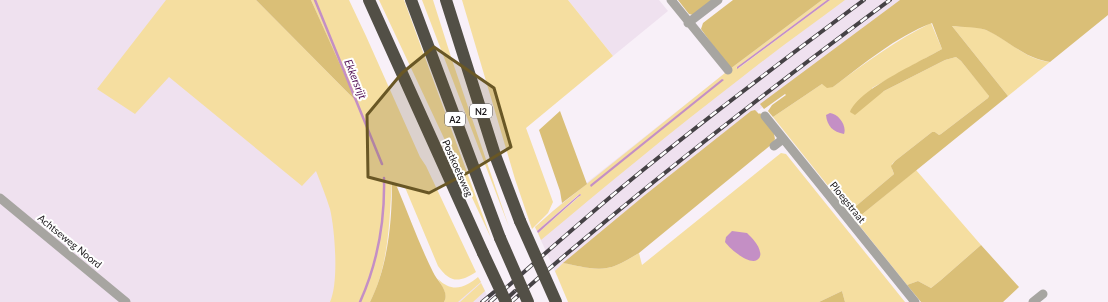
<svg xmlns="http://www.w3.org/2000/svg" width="1108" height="302" viewBox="0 0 1108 302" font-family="Lato,sans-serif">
<rect width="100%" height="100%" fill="#f8f0f8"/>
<path fill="#efe1ef" d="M0 0H214L309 147 337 224 339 302H0Z
M568 0H659L668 11 613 56Z
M822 0H906L770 101 557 276 535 227 570 196 730 69Z
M479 278 490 302H453Z"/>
<path fill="#f5dea0" d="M166 0H256L356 101 311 0H349L366 36 420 157 426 166 476 272C459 283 450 283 438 266L404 185 397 187 396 184 392 182C389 223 389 265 370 302H330C339 283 335 230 330 209 326 196 321 184 316 171L302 186 169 77 135 114 97 89Z
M379 0H404L491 238Z
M422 0H433L452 60 509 227Z
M462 0H568L613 56 526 128 553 202 548 213 532 229 515 179Z
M822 0H827L736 68H739L830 0H845C810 26 775 51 741 78 673 130 607 185 541 240L538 233 581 195 580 194 577 196 537 231 535 227 553 211 730 69Z
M931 23 942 49 872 88 873 98 884 91 945 60 956 57 961 61 987 93 989 96 988 98 941 134 939 135 935 132H932L895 161 892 164V169L894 174 849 212 773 117 822 84 833 87C865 63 896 40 931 23Z
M952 26C962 27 977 26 986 30 1010 40 1022 58 1050 62L1008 96Z
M781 153 786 154 905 302H845L842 291 819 302H568L555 271 563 263C580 266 600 273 617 265 624 262 632 257 639 253L642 265Z
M916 170 981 245 941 280 931 288 918 281 907 285 855 220Z
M478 277 481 282 458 302H444C448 293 442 287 438 279 452 293 465 288 478 277Z
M481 283 485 291 473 302H460Z"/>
<path fill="#dabf77" d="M256 0H311L357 102Z
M678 0H717L693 15 689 14Z
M733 0H822L730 69 701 29 703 23Z
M900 0H1108V15L1050 62C1023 58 1010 41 986 30 978 27 962 27 952 26L1008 96 855 220 849 212 894 174 891 166 895 161 932 132H935L939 135 941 134 988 98 989 96 961 61 956 57 945 60 884 91 855 115 850 112C859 89 920 62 942 49L932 23C895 37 864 64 833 87L827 88 822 84 773 117 768 111 772 105 786 95 785 94 764 109 760 104Z
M755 110 759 114 760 113 773 129 775 139 772 144 639 253C632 257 624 262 617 265 600 273 580 266 563 263L645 195 751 111Z
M560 111 587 184 562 203 560 191 539 130Z
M392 182 396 184 397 187C409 215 419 244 433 272 437 281 450 291 444 302H370C388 266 392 222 392 182Z
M981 245 1019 287 1003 302H921L907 285 918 281 931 288 941 280Z
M842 291 845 302H819Z"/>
<path fill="#c48fc5" d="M827 0H830L737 69V67Z
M722 79 724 80 591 187 590 185Z
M830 113C839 114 847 126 844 134 833 132 827 126 826 115Z
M580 194 581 195 578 197 538 233 537 231Z
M732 231 747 233C752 238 759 245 760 252 761 255 760 258 757 260 749 265 730 249 725 242L726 237Z"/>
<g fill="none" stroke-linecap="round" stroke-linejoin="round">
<path stroke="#c48fc5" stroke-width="2.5" d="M315 0 382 164
M360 302C378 262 385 221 384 178"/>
<path stroke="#a7a5a1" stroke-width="9" d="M671 0 728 70
M688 23 718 0
M765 116 915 302
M774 146 783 139
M0 198 126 302
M1033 302 1043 294"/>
<path stroke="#524f46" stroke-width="12" d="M369 0 483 253
M411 0 500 238
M446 0 495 155 520 221"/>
<g stroke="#464246" stroke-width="4">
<path id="rail" d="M482 302 494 292
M490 302C541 257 591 212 643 170 715 111 790 55 864 0
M503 302 515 291
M511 302C632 195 760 96 890 0"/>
</g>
<use href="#rail" stroke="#fff" stroke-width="2.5" stroke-dasharray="8" stroke-linecap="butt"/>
<path stroke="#524f46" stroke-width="12" d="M520 221 556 302
M500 238 528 302
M483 253 506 302"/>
</g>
<path fill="#695725" fill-opacity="0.2" stroke="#695725" stroke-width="3" stroke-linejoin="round" d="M434 47 494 88 511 147 471 171 429 193 368 177 367 115 402 73Z"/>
<g text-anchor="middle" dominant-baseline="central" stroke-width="4" stroke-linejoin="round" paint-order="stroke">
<g fill="#fff" stroke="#5d5b5d" stroke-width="1">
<rect x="470" y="104" width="22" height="14" rx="3"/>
<rect x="445" y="112" width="20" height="14" rx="3"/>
</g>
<g font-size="9" font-weight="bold" fill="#181518">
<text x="481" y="111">N2</text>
<text x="455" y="119">A2</text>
</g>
<g font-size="10" fill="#181518" stroke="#fff">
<text transform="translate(458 168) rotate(66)">Postkoetsweg</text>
<text transform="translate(848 202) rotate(51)">Ploegstraat</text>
<text transform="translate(70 241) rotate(39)">Achtseweg Noord</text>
</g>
<g font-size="11" font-style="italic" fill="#521155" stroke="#fff">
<text transform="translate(356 79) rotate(68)">Ekkersrijt</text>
</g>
</g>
</svg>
